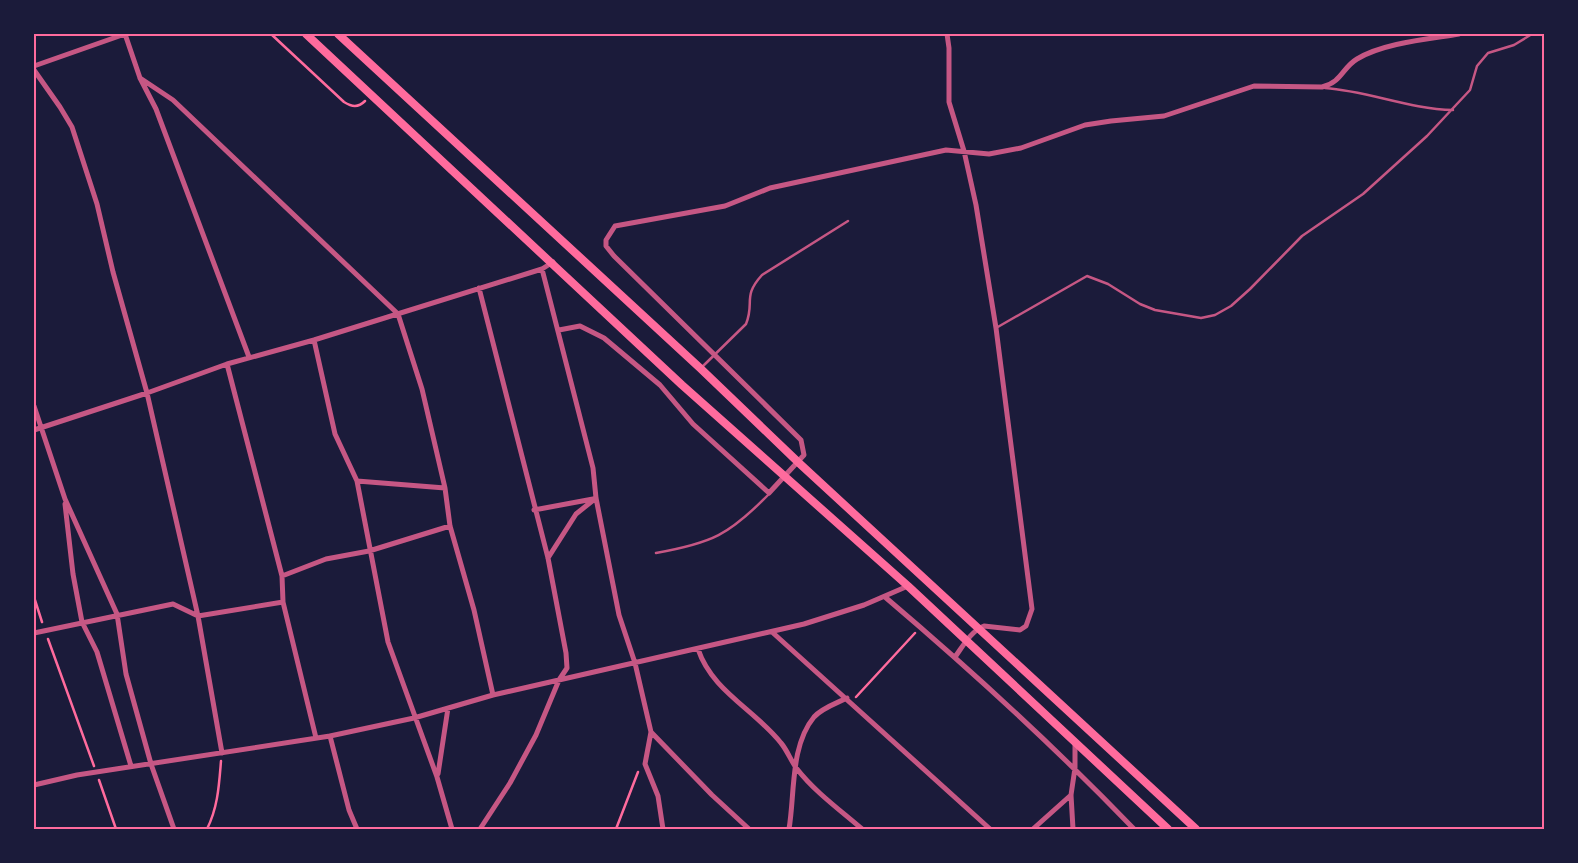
<svg xmlns="http://www.w3.org/2000/svg" width="1578" height="863" viewBox="0 0 1578 863" font-family="'Varela Round',sans-serif">
<rect width="100%" height="100%" fill="#1b1b3a"/>
<g fill="none" stroke-linecap="round" stroke-linejoin="round">
<path stroke="#ff6b9d" stroke-width="2.5" d="M271 34 344 102C352 107 358 108 365 101
M34 597 42 622
M48 639 94 766
M856 697 915 633
M99 780 116 829
M207 829C218 807 219 785 221 761
M616 829 638 772"/>
<path stroke="#c65784" stroke-width="2.5" d="M1325 88C1368 91 1409 109 1453 110
M996 328 1087 276 1108 284 1140 304 1155 310 1201 318 1215 315 1231 306 1250 289 1302 236 1363 194 1427 136 1470 90 1477 66 1488 53 1514 45 1532 34
M701 368 746 324C755 302 742 297 762 275L848 221
M656 553C712 543 729 535 769 494"/>
<path stroke="#c65784" stroke-width="5" d="M125 34 140 78 156 109 249 357
M947 34 949 48V102L964 151 976 205 996 328 1032 609 1026 626 1020 630 984 626C971 631 963 646 955 657
M34 66 125 34
M34 70 60 107 72 127 97 204 113 272 147 393 198 616 222 753
M140 78 173 100 398 314 422 389 445 488 450 526 474 610 493 695
M542 269 593 468 596 498 619 615 635 663 651 732 645 764 658 796 663 829
M479 288 548 558 566 653 567 668 559 680 536 735 510 783 480 829
M559 330 580 326 604 338 660 385 693 424 769 493 804 455 801 440 614 256 606 246V240L615 226 725 206 770 188 946 150 989 154 1021 148 1085 125 1111 121 1164 116 1254 86 1322 87C1342 82 1342 68 1357 59 1383 43 1429 39 1459 34
M314 340 335 434 357 481 388 642 437 777 452 829
M227 364 282 576 283 602 316 738
M34 406 65 499 117 614 126 674 151 764 174 829
M34 430 147 393 227 364 314 340 542 269 553 262
M357 481 445 488
M65 504 73 574 82 622 97 652 131 766
M534 510 593 499
M548 558 576 514 596 498
M282 576 326 559 369 551 450 526
M885 597C971 670 1055 747 1134 829
M772 632 990 829
M34 633 173 604 198 616 283 602
M698 649C712 691 754 709 781 743 787 750 791 761 797 769 815 792 840 810 862 829
M651 732 712 795 749 829
M330 736 349 810 357 829
M438 774 448 708
M34 785 77 775 330 736 414 718 493 695 804 624 864 605 908 586
M789 829C795 794 790 746 814 717 822 708 837 703 847 698
M1033 829 1071 795
M1073 829 1071 795 1075 768V744"/>
<path stroke="#ff6b9d" stroke-width="8" d="M306 34 682 385 908 586 1168 829
M338 34 700 368 799 463 1196 829"/>
</g>
<rect width="1578" height="863" fill="none" stroke="#1b1b3a" stroke-width="70"/>
<rect x="35" y="35" width="1508" height="793" fill="none" stroke="#ff6b9d" stroke-width="2"/>
</svg>
